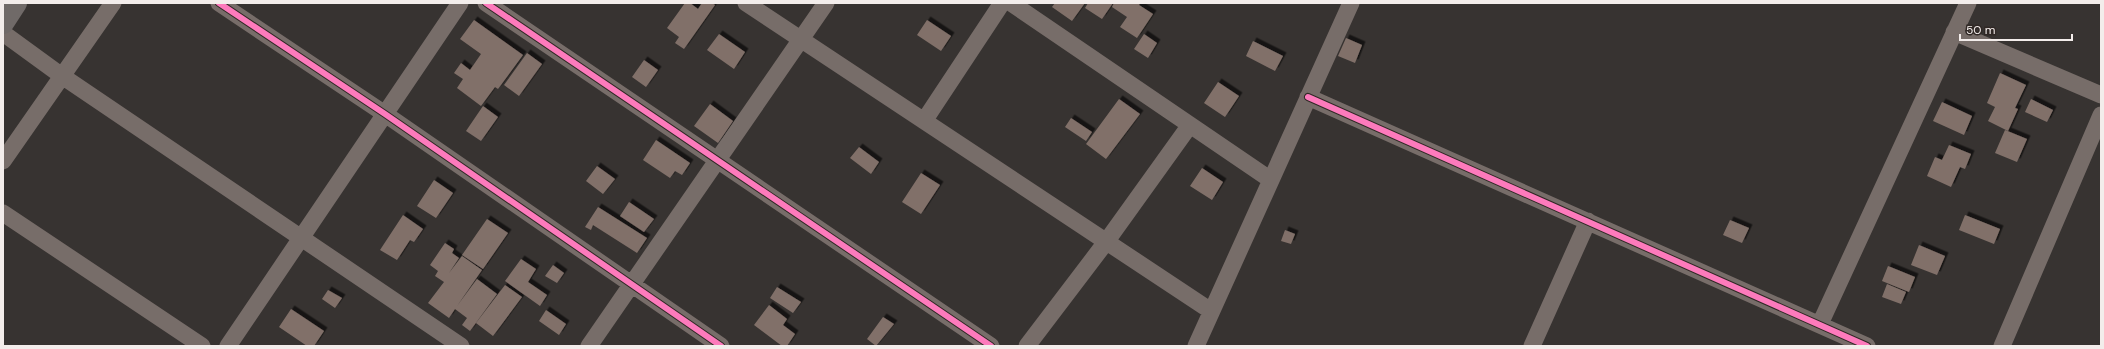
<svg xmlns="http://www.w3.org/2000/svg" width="2104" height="349" viewBox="0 0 2104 349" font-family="'DM Sans',sans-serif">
<defs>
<filter id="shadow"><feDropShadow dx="3.5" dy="-3.5" stdDeviation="0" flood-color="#0009"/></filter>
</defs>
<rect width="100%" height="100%" fill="#373331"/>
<path fill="#817069" filter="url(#shadow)" d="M685 3H690L698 9 702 3H712L715 5 684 49 675 43 679 37 667 28Z
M1055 3H1085L1072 21 1052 7Z
M1088 3H1113L1102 19 1085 8Z
M1114 3H1140L1139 5 1153 14 1137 38 1120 27 1127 17 1112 7Z
M474 20 523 55 498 89 495 87 481 106 457 88 463 79 454 73 461 63 470 70 481 54 460 39Z
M927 20 951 36 941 51 917 35Z
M719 34 745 52 734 69 707 50Z
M1144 34 1157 43 1148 58 1134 49Z
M1346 38 1362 45 1355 63 1338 56Z
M1253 41 1283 56 1275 71 1246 56Z
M527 53 542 64 519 96 504 85Z
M644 60 658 70 646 87 632 77Z
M2000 73 2026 85 2015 108 2018 109 2008 131 1988 121 1995 107 1987 103Z
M1218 82 1239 96 1225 117 1204 103Z
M1119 99 1140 114 1106 159 1086 144Z
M2031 99 2053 110 2047 122 2025 112Z
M1942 102 1972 116 1964 135 1933 121Z
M710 104 733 121 718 143 694 126Z
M483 106 498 117 481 141 466 131Z
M1071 118 1092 132 1086 141 1065 127Z
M2005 130 2027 139 2017 162 1995 153Z
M656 140 690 163 682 175 675 171 670 178 643 160Z
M1949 145 1971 154 1965 169 1960 167 1951 187 1927 176 1935 157 1942 160Z
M859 147 879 162 871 174 850 158Z
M597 166 615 179 603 194 586 181Z
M1202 168 1223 182 1212 200 1190 186Z
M921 173 940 185 921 214 902 202Z
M434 180 453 193 436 218 417 206Z
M629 202 654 219 644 232 620 216Z
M598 207 647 238 637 253 593 225 591 230 585 227Z
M403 215 423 229 414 242 410 240 397 260 380 250Z
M1965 215 2000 229 1994 244 1959 230Z
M487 219 508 233 483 269 462 255Z
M1730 220 1749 228 1742 243 1723 235Z
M1285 230 1295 234 1291 244 1281 241Z
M445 243 454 249 452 253 459 258 449 273 462 256 482 270 457 306 477 279 497 294 470 331 462 325 467 318 455 309 449 318 428 303 444 282 435 276 438 271 430 265Z
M1919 245 1945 256 1937 275 1911 265Z
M521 259 536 269 528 282 547 295 540 306 505 281Z
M553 265 564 273 557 283 545 276Z
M1888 266 1915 277 1909 292 1882 281Z
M1887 284 1906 292 1901 304 1882 297Z
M505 285 522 297 493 336 476 323Z
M777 287 801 302 793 313 770 298Z
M328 290 342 298 335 308 322 299Z
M769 305 787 319 783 325 795 334 787 346H782L754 325Z
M291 309 324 331 314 346H307L279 327Z
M546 310 566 324 559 335 539 321Z
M883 317 894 324 876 346 867 339Z"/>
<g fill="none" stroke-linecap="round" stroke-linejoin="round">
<path stroke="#776d69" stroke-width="17" d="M219 3 385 114 721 346
M486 3 991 346
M746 3 1211 311
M1011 3 1271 180
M1954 32 2101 95
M3 33 62 76 461 346
M1308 97 1867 346
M924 121 1002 3
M3 161 113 3
M3 213 202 346
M1820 324 1968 3
M228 346 460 3
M589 346 826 3
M1027 346 1106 242 1190 125
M1196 346 1351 3
M1532 346 1588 221
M2002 346 2101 115"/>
<path stroke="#706a68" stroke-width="22" d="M3 23 16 3"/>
<g stroke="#302825" stroke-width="8">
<path id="cycleway" d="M219 3 385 114 721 346
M486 3 991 346
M1308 97 1867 346"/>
</g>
<use href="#cycleway" stroke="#fd7abc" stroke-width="6"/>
</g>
<rect width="2104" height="349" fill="none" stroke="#f3edeb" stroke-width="8"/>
<path d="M1960 34v6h112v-6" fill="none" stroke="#f3edeb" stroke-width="2"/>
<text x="1966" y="34" font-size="12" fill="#f3edeb" stroke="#302825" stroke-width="3" paint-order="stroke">50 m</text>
</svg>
